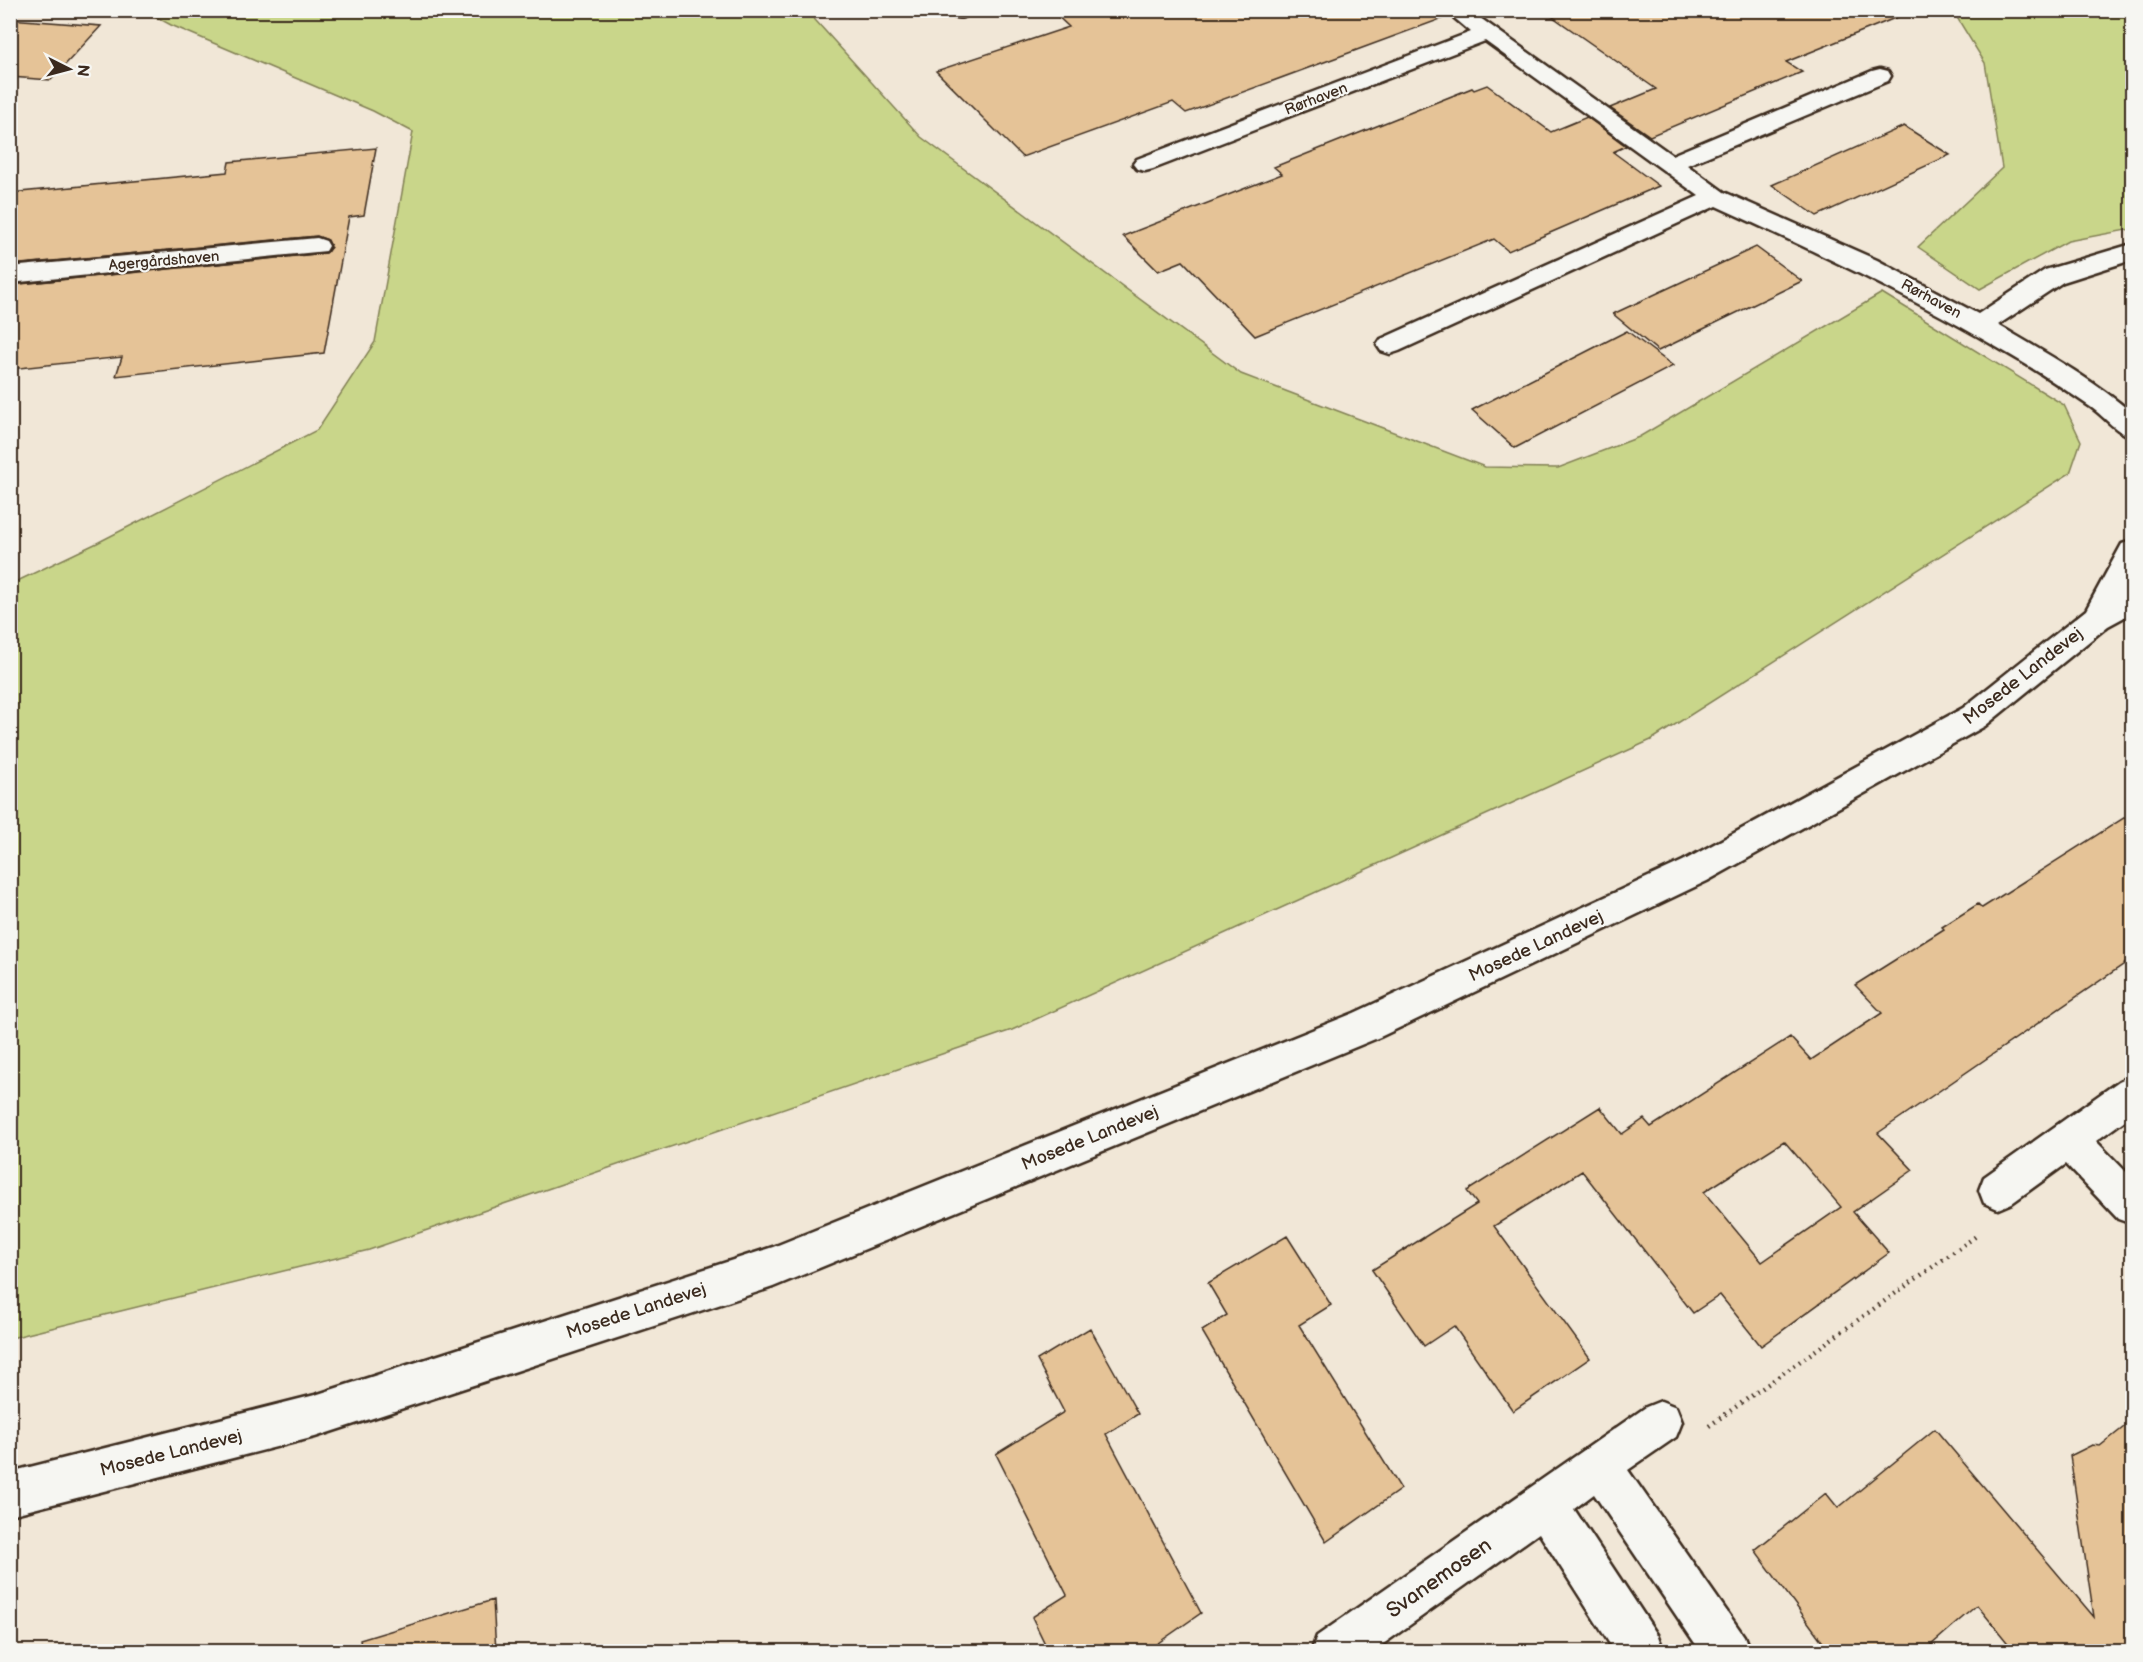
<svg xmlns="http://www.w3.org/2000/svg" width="2143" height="1662" viewBox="0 0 2143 1662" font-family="'Balsamiq Sans',sans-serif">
<rect width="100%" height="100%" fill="#f1e7d7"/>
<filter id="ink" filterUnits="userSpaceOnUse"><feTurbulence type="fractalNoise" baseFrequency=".0167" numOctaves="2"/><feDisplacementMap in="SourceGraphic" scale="12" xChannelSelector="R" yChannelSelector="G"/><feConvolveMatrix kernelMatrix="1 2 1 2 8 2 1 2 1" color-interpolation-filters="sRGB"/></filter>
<g filter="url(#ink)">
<path fill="#c9d68a" stroke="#828054" stroke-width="1.5" d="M145 11H807L921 137 1241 374 1485 467 1558 468 1639 437 1882 293 2064 405 2081 441 2070 473 1651 740 1012 1030 369 1250 11 1338V584L97 543 317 430 375 342 413 132 373 111 171 25Z
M1953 11H2132V229L2068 241 1980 289 1918 247 2002 168 1985 63Z"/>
<path fill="#e5c397" stroke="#3b2a1e" stroke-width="1.5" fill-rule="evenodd" d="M1051 10H1443L1449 16 1186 113 1173 102 1022 157 936 71 1069 27Z
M1543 10H1909L1910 12 1786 62 1802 72 1650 136 1610 108 1656 89Z
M10 19 101 26 51 80 10 77Z
M1487 85 1551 132 1587 117 1626 146 1613 152 1659 186 1508 251 1494 239 1255 336 1183 261 1158 271 1123 236 1282 174 1274 167 1472 88 1474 90Z
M1904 126 1950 155 1817 216 1772 185Z
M376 148 364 215 349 217 324 353 116 376 122 357 10 369V285L326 253 331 247 328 240 317 236 10 265V193L227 172 229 162Z
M1756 247 1802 281 1658 351 1613 314Z
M1627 331 1673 366 1515 448 1472 410Z
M2133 812V958L1878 1133 1913 1170 1853 1212 1889 1253 1761 1346 1720 1295 1693 1313 1582 1171 1494 1226 1590 1358 1513 1411 1454 1326 1424 1346 1372 1270 1477 1204 1467 1191 1600 1107 1622 1134 1644 1119 1651 1127 1790 1037 1811 1060 1882 1013 1855 985 1944 929 1942 927 1978 904 1982 908ZM1784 1141 1841 1207 1762 1262 1704 1192Z
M1287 1236 1331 1305 1299 1325 1401 1489 1326 1542 1202 1331 1227 1315 1208 1283Z
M1090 1328 1138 1414 1106 1434 1201 1613 1145 1652H1049L1032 1617 1067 1595 996 1454 1064 1412 1037 1360Z
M2133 1420V1652H2015L1977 1605 1923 1652H1830L1755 1550 1826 1493 1838 1508 1935 1429 2094 1617 2070 1456 2092 1445 2100 1446Z
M493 1600 496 1652H362L360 1640Z"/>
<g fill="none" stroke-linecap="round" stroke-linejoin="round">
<g stroke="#3b2a1e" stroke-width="5">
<path id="minor" d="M949 10H973C968 18 959 19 951 16Z
M1445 10H1469L1672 155 1872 71 1880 69 1888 71 1891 76 1888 81 1687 165 1724 192 1877 260 1978 314 2045 270 2132 244V260L2063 282 1998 325C2044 352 2091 378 2132 413V436C2116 433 2106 418 2092 408 2066 390 2040 372 2012 356 1916 299 1817 252 1716 206L1399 351 1390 354 1381 351 1377 345 1381 339 1699 196 1485 41 1153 169 1145 171 1137 169 1133 164 1137 159 1471 32Z
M317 238 326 241 329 246 326 251 10 283V267Z
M2132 1075V1115L2096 1141 2132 1178V1224L2118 1219 2066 1164 2012 1203 1998 1209 1984 1203 1979 1190 1984 1177 2119 1081Z
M1661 1401 1676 1407 1682 1422 1676 1437 1628 1470 1744 1636 1750 1652H1701L1594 1494 1574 1509 1658 1636 1664 1652H1615L1539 1533 1372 1652H1311L1317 1636 1646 1407Z"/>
</g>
<g stroke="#3b2a1e" stroke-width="5">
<path id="major" d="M2132 541V579L2127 589 2132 588V613L2108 626 1985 726 1707 881 1380 1037 773 1287 315 1437 10 1515V1472L315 1395 773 1247 1354 1013 1683 861 1963 708 2086 610 2122 544Z"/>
</g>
<path stroke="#3b2a1e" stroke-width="4.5" stroke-dasharray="1.5 5" stroke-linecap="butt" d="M1709 1426 1979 1234"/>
<use href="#minor" fill="#f6f6f2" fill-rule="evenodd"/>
<use href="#major" fill="#f6f6f2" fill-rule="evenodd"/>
</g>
</g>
<g text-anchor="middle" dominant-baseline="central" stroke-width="4.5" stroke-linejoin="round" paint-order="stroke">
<g font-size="15" fill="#3b2a1e" stroke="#f6f6f2">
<text transform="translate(1316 99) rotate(-21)">Rørhaven</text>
<text transform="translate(164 261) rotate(-5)">Agergårdshaven</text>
<text transform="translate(1931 299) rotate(28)">Rørhaven</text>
</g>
<g font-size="18" fill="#3b2a1e" stroke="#f6f6f2">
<text transform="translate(2023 676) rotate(-38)">Mosede Landevej</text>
<text transform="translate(1536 946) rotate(-25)">Mosede Landevej</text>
<text transform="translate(1090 1138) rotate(-22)">Mosede Landevej</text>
<text transform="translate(636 1311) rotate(-18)">Mosede Landevej</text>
<text transform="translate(171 1453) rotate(-14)">Mosede Landevej</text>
</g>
<g font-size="21" fill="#3b2a1e" stroke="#f6f6f2">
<text transform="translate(1439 1578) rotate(-35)">Svanemosen</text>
</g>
</g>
<rect width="2143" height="1662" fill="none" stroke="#f6f6f2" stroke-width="36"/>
<rect x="18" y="18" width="2107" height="1626" fill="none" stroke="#3b2a1e" stroke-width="2" filter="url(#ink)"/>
<g transform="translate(69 69) rotate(96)" stroke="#f6f6f2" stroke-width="4.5" paint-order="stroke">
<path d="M0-4.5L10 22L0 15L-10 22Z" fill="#3b2a1e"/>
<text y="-9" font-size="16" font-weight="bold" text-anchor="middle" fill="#3b2a1e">N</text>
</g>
</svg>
